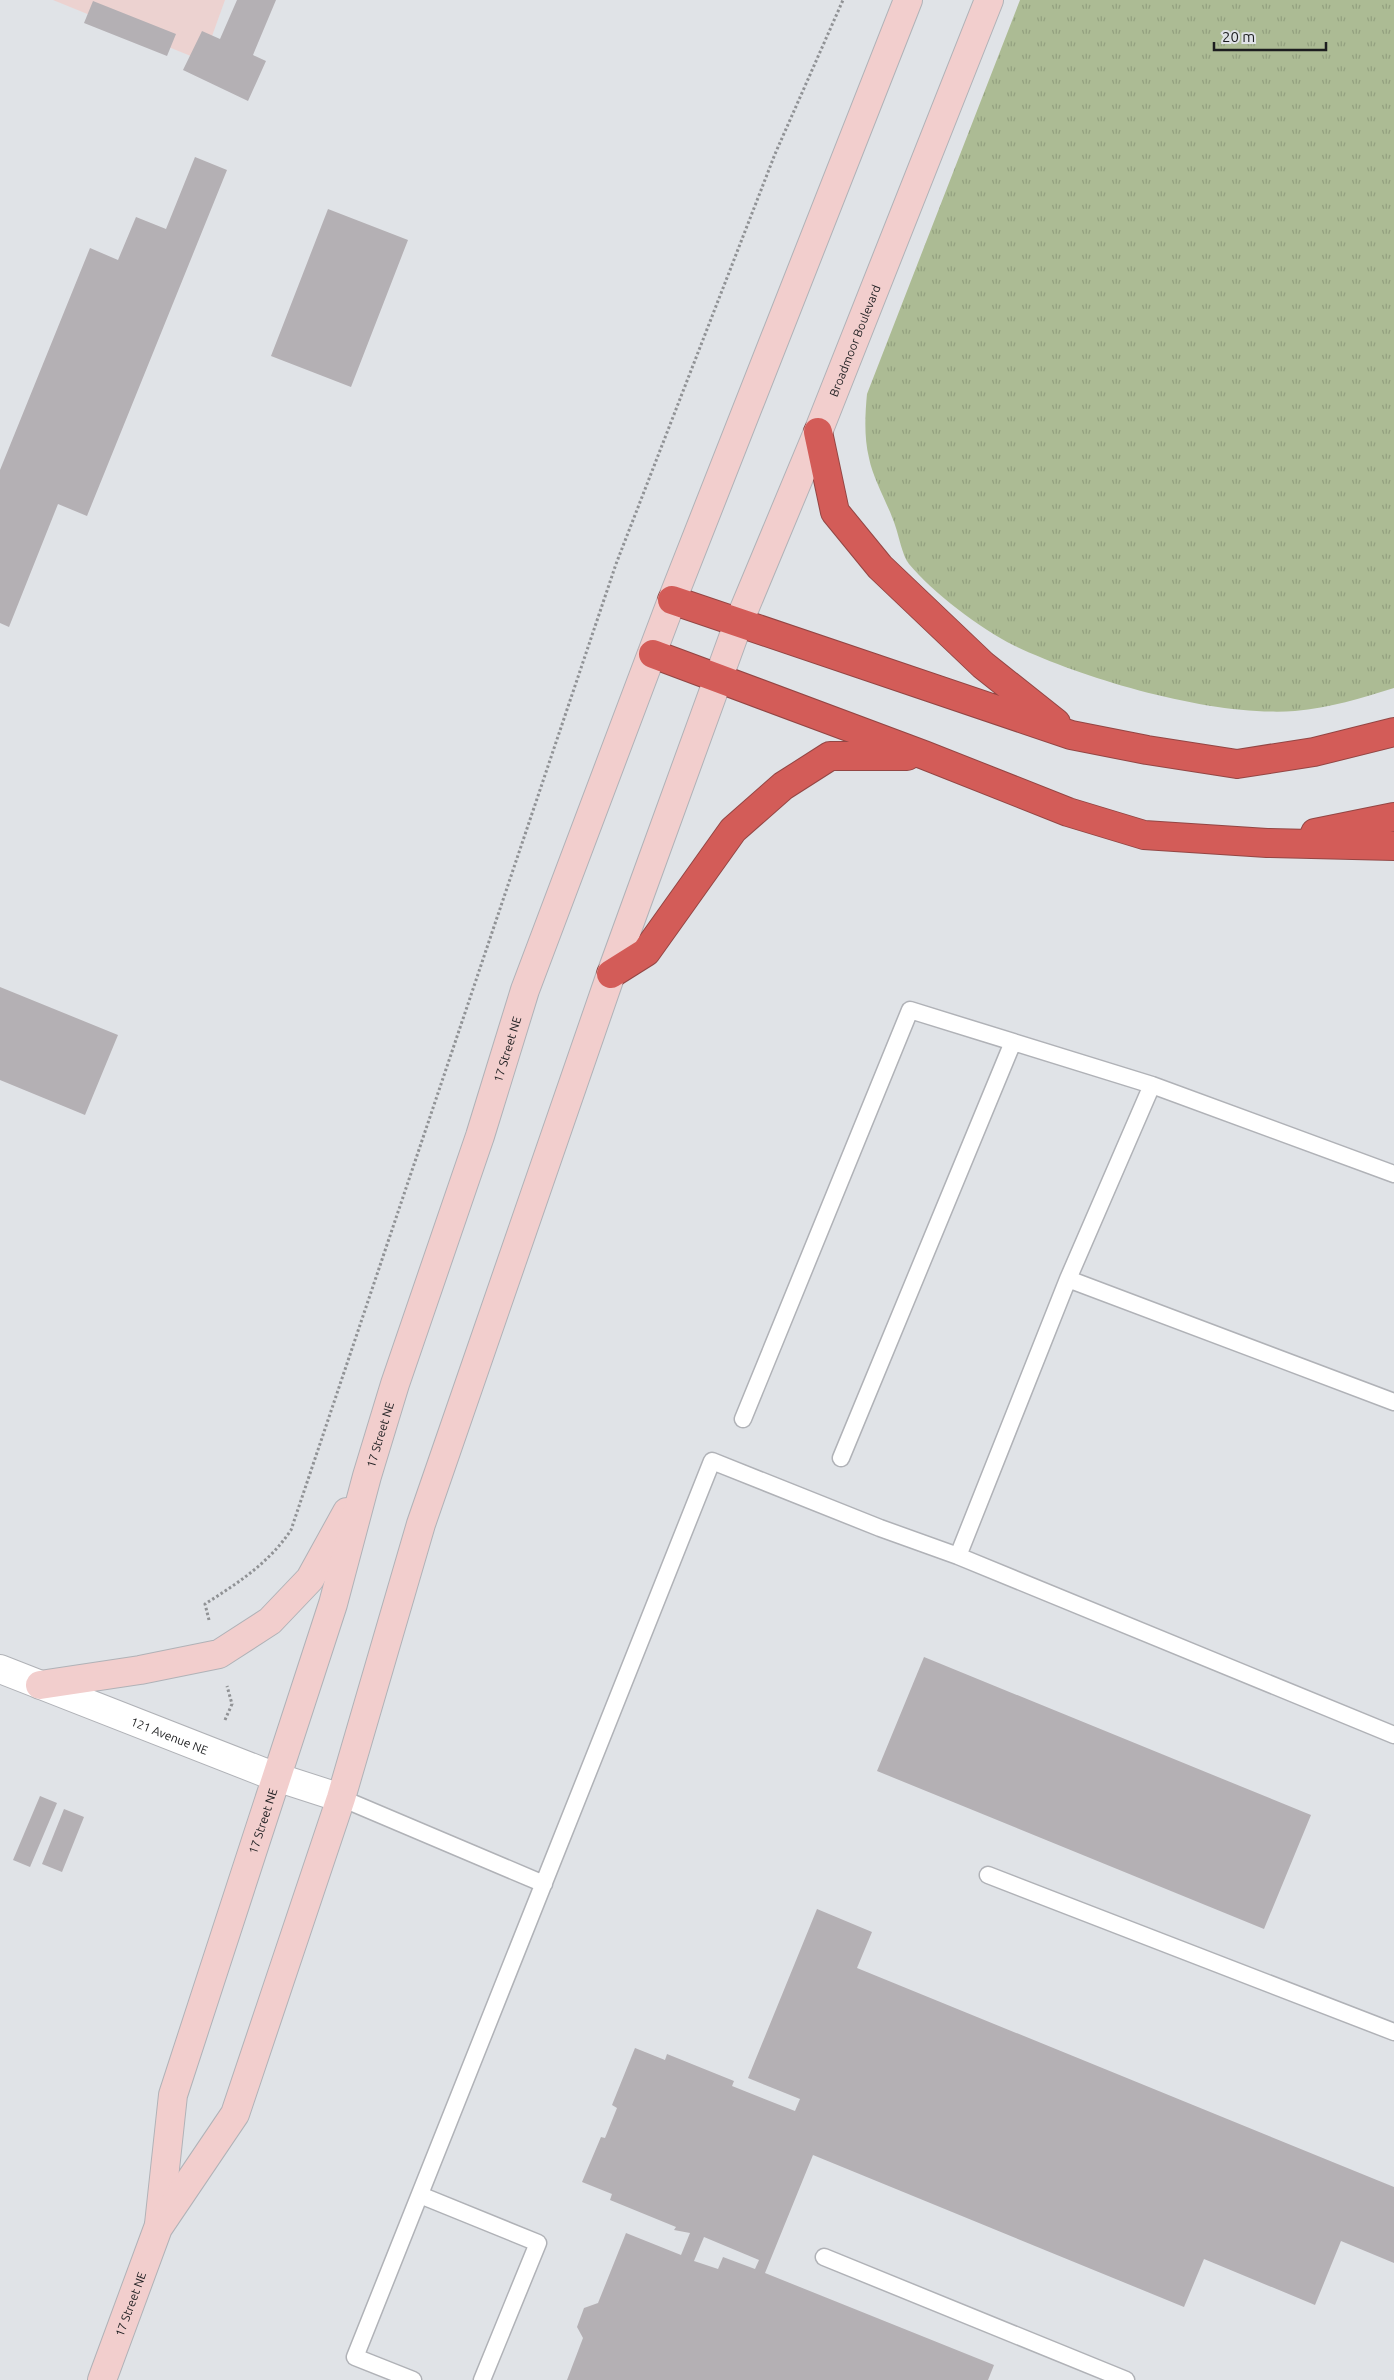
<svg xmlns="http://www.w3.org/2000/svg" width="1394" height="2380" viewBox="0 0 1394 2380" font-family="Ubuntu,sans-serif">
<defs>
<pattern id="grass-tufts" width="24" height="20" patternUnits="userSpaceOnUse" patternTransform="scale(1.25)"><rect width="24" height="20" fill="#acbb94"/><path d="M3 7l-1-3M5 7V3M7 7l1-3M15 17l-1-3M17 17v-4M19 17l1-3" fill="none" stroke="#93a07f"/></pattern>
</defs>
<rect width="100%" height="100%" fill="#e0e3e7"/>
<path fill="#ecd2d0" d="M53 0H225L203 61Z"/>
<path fill="url(#grass-tufts)" d="M1020 0H1394V688C1361 698 1330 708 1295 711 1214 717 1086 680 1013 645 981 629 932 592 909 564 902 555 899 536 895 525 888 504 873 479 869 458 864 438 865 415 867 394Z"/>
<path fill="#b4b0b4" fill-rule="evenodd" d="M237 0H276L253 55 266 61 248 101 183 70 202 31 220 39Z
M93 1 176 34 167 56 84 23Z
M195 157 227 170 87 516 58 504 9 627 0 623V470L90 248 118 260 136 217 166 229Z
M328 209 408 240 351 387 271 356Z
M0 987 118 1035 85 1115 0 1080Z
M924 1657 1311 1815 1264 1929 877 1771Z
M40 1796 57 1803 30 1867 13 1860Z
M64 1809 84 1817 62 1872 42 1864Z
M817 1909 872 1932 857 1968 1394 2187V2263L1341 2241 1315 2305 1204 2259 1184 2307 813 2155 765 2273 994 2365 988 2380H567L583 2338 577 2327 584 2308 598 2303 626 2233 681 2255 690 2233 674 2230 676 2227 610 2200 612 2194 582 2182 601 2137 605 2138 617 2108 612 2105 635 2048 665 2060 667 2054 734 2081 732 2086 795 2111 800 2099 748 2078ZM704 2237 759 2260 755 2269 723 2257 718 2269 694 2261Z"/>
<g fill="none" stroke-linecap="round" stroke-linejoin="round">
<g stroke="#b0b2b7" stroke-width="19">
<path id="service" d="M1068 1279 1152 1085 1394 1174
M743 1419 910 1010 1152 1085
M841 1458 1013 1042
M958 1556 1068 1279 1394 1402
M341 1798 544 1884
M988 1875 1394 2032
M420 2195 538 2243 482 2380
M824 2257 1126 2380
M413 2380 355 2357 712 1461 880 1528 958 1556 1394 1735"/>
</g>
<g stroke="#b0b2b7" stroke-width="30">
<g id="tertiary">
<path id="s1" d="M0 1669 276 1777 341 1798"/>
</g>
</g>
<g stroke="#b0b2b7" stroke-width="30">
<g id="secondary">
<path d="M40 1685 140 1670 219 1654 270 1621 310 1579 347 1512"/>
<path id="s2" d="M159 2224 173 2095 333 1604 367 1476 395 1384 480 1136 525 990 672 600 908 0"/>
<path id="s3" d="M102 2380 158 2228 235 2114 341 1798 421 1524 611 974 738 624 818 432 989 0"/>
</g>
</g>
<g stroke="#934644" stroke-width="30">
<path id="motorway" d="M818 432 835 512 880 567 983 665 1056 723
M672 600 1071 735 1147 750 1237 764 1314 752 1394 732
M653 654 924 755 1068 812 1144 835 1267 843 1394 846
M1315 833 1394 817
M611 974 646 952 733 830 783 786 830 756H907"/>
</g>
<path stroke="#909295" stroke-width="3" stroke-dasharray="2.5 2.5" stroke-linecap="butt" d="M209 1620 205 1604C238 1583 269 1563 291 1530L616 564 775 154 843 0
M225 1720 232 1704 227 1686"/>
<use href="#service" stroke="#fff" stroke-width="16"/>
<use href="#tertiary" stroke="#fff" stroke-width="28"/>
<use href="#secondary" stroke="#f2cecd" stroke-width="28"/>
<use href="#motorway" stroke="#d35c58" stroke-width="28"/>
</g>
<g text-anchor="middle" dominant-baseline="central" stroke-width="4.5" stroke-linejoin="round" paint-order="stroke">
<g font-size="12" fill="#1c1d1f" stroke="#e0e3e7">
<text stroke="none"><textPath href="#s3" startOffset="2179">Broadmoor Boulevard</textPath></text>
<text stroke="none"><textPath href="#s2" startOffset="1228">17 Street NE</textPath></text>
<text stroke="none"><textPath href="#s2" startOffset="822">17 Street NE</textPath></text>
<text stroke="none"><textPath href="#s1" startOffset="182">121 Avenue NE</textPath></text>
<text stroke="none"><textPath href="#s2" startOffset="418">17 Street NE</textPath></text>
<text stroke="none"><textPath href="#s3" startOffset="81">17 Street NE</textPath></text>
</g>
</g>
<path d="M1214 42v8h112v-8" fill="none" stroke="#1c1d1f" stroke-width="2.5"/>
<text x="1222" y="42" font-size="15" fill="#1c1d1f" stroke="#e0e3e7" stroke-width="4" paint-order="stroke">20 m</text>
</svg>
